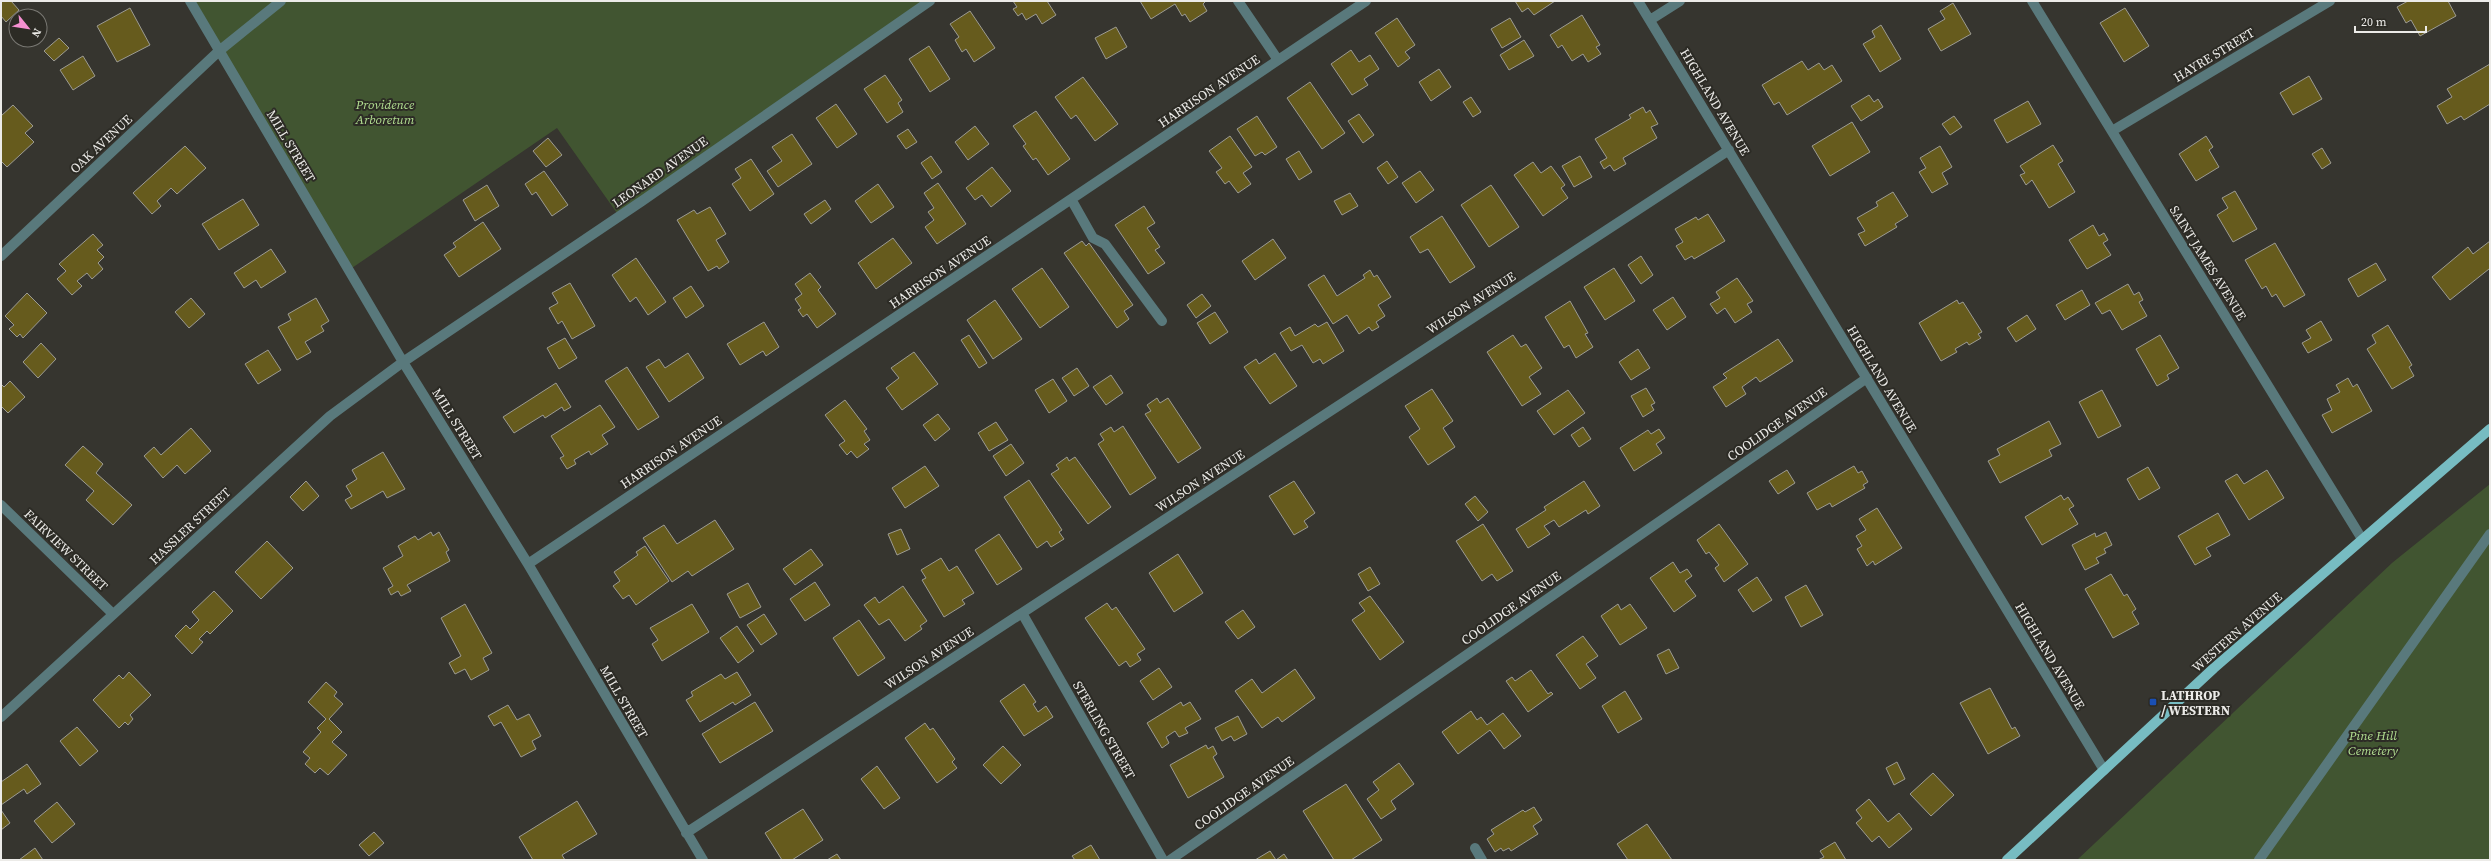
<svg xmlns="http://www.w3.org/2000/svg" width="2491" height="861" viewBox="0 0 2491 861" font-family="'Source Serif 4',serif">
<rect width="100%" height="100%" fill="#36352f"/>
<path fill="#415531" d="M190 1H931L619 216 557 128 349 270Z
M2490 484V860H2077L2392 563Z"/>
<path fill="#665b1d" stroke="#9c9b93" d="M1 1H11L19 10 6 22 1 16Z
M1013 1H1047L1056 15 1042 24 1036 14 1026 20 1022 13 1018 16 1013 9 1017 7Z
M1140 1H1206L1203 4 1207 11 1190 22 1185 14 1182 16 1175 4 1151 19Z
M1515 1H1555L1534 15 1528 8 1522 12Z
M2408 1H2448L2456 16 2420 36 2411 20 2406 23 2397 7Z
M1953 3 1971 34 1941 51 1928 29 1945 19 1940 11Z
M130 8 150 45 117 62 97 26Z
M2125 8 2149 46 2124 62 2100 23Z
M970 11 995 48 974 62 966 49 962 52 955 40 959 37 950 24Z
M1582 15 1600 45 1596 47 1601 54 1588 62 1583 54 1572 61 1562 45 1558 48 1550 35Z
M1397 18 1415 45 1405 52 1410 58 1398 67 1375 33Z
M1510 18 1521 37 1502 48 1491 29Z
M1881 25 1901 59 1880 72 1863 44 1875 37 1872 31Z
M1116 27 1127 47 1106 59 1095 38Z
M59 38 69 48 54 61 44 51Z
M1524 40 1534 56 1509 70 1500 55Z
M929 46 950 79 930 92 909 59Z
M1351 50 1359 62 1370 55 1379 69 1364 79 1368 85 1352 95 1331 64Z
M83 56 95 76 73 90 60 70Z
M1802 61 1808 70 1819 63 1824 70 1832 65 1842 81 1787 115 1779 102 1774 105 1762 85Z
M2490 64V104L2464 120 2461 116 2447 124 2437 106 2452 97 2447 89Z
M1439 69 1451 87 1431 101 1419 82Z
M885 75 902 100 898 103 903 112 887 123 864 89Z
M2309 76 2322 99 2293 115 2280 93Z
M1083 77 1118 124 1095 141 1076 115 1071 119 1055 97Z
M1310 82 1345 133 1322 149 1287 98Z
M1869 95 1874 102 1878 99 1883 107 1861 121 1851 106Z
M1471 97 1481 112 1473 117 1463 102Z
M2028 101 2041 124 2007 143 1994 120Z
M836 104 857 134 837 148 816 118Z
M13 105 33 126 25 133 34 142 7 167 1 161V116Z
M1643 107 1646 113 1650 110 1658 124 1651 127 1657 138 1623 158 1626 164 1614 171 1610 165 1604 169 1600 162 1607 158 1595 139 1631 118 1629 115Z
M1036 111 1070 159 1048 175 1036 158 1033 160 1023 146 1026 144 1013 126Z
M1359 114 1374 135 1363 143 1348 121Z
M1257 116 1277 147 1265 155 1262 152 1255 156 1237 129Z
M1954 116 1962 127 1950 135 1942 124Z
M1852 122 1870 152 1830 176 1812 146Z
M975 126 989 144 968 160 955 142Z
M908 129 917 142 906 149 897 136Z
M792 134 812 164 778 187 767 171 782 161 772 147Z
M1230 136 1252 167 1243 173 1251 184 1238 193 1229 181 1225 184 1216 172 1222 168 1209 151Z
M2206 136 2213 147 2209 150 2219 167 2196 181 2179 154Z
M548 138 562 155 546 167 533 151Z
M2053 145 2063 161 2058 164 2075 192 2049 208 2032 180 2026 185 2020 175 2025 173 2020 166Z
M185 146 206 168 177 194 171 188 157 201 161 206 152 214 133 193Z
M1940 146 1952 167 1942 173 1948 184 1932 193 1919 172 1926 168 1920 158Z
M2322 148 2331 163 2322 169 2312 154Z
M1299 151 1312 172 1299 180 1286 159Z
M931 156 942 172 932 179 921 163Z
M1580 156 1592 177 1574 187 1562 166Z
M751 159 774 194 750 211 732 184 741 178 735 169Z
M1387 161 1398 177 1388 184 1377 168Z
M1533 162 1541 173 1551 166 1565 185 1561 188 1568 198 1543 216 1514 175Z
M992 167 1011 191 991 207 982 195 975 200 966 188Z
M544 171 568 205 552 216 536 192 532 195 525 184Z
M1420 171 1434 190 1416 203 1402 183Z
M938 183 966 224 937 244 925 227 934 220 928 212 934 208 924 193Z
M878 184 894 207 871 223 855 201Z
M487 185 499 206 475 221 463 200Z
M1491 185 1519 227 1489 247 1461 205Z
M2235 191 2257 229 2233 242 2217 215 2228 208 2222 198Z
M1893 192 1908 216 1895 224 1897 227 1865 246 1858 234 1865 231 1857 218 1878 206 1876 202Z
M1350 193 1358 206 1342 215 1334 201Z
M243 199 259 225 219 250 202 224Z
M825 200 831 209 811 224 804 214Z
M1144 206 1155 223 1147 228 1160 247 1155 250 1165 263 1148 274 1115 225Z
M710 207 726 234 716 240 729 262 719 269 717 266 708 271 677 220 694 210 697 214Z
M1708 214 1725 241 1694 259 1692 256 1685 260 1676 246 1683 242 1675 229 1696 217 1698 220Z
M1442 216 1475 267 1450 283 1428 249 1420 253 1410 237Z
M483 222 501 249 459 277 444 255 456 247 453 243Z
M2093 225 2099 236 2104 233 2108 240 2103 243 2111 255 2087 269 2069 240Z
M93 234 103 245 97 250 104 257 98 263 103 269 92 279 87 273 77 281 82 286 72 295 57 279 66 271 59 264Z
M893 238 912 263 876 289 858 263Z
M1273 239 1286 258 1255 280 1242 261Z
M1082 241 1086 246 1089 243 1133 305 1124 311 1129 319 1117 328 1064 253Z
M2490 241V270L2489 269 2450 300 2432 277 2468 247 2473 254Z
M2275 243 2305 295 2284 307 2276 294 2272 297 2266 286 2262 289 2245 260Z
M271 249 286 272 261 288 256 280 244 288 234 273Z
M1641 256 1653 275 1641 284 1628 265Z
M636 258 666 302 648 315 636 297 630 302 612 275Z
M2376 263 2386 280 2358 297 2348 279Z
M1042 268 1069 307 1040 328 1012 289Z
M1614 268 1635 301 1605 320 1584 287Z
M1370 270 1374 277 1377 275 1391 297 1378 305 1385 316 1376 322 1379 327 1372 331 1369 327 1359 334 1347 315 1333 324 1308 285 1324 275 1337 296 1365 278 1363 275Z
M810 273 821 287 818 290 836 314 817 328 807 314 803 317 798 310 801 308 795 299 802 294 795 284Z
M1737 278 1753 301 1747 304 1752 312 1735 323 1725 308 1717 314 1710 304 1720 298 1716 292Z
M570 283 595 326 572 339 562 321 558 324 549 308 558 303 552 293Z
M2128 284 2134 295 2139 292 2143 300 2139 302 2147 316 2122 330 2110 310 2102 314 2095 303Z
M691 286 704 306 686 318 673 298Z
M2082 290 2090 305 2065 320 2056 305Z
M27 293 47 313 23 338 20 334 17 337 9 329 14 325 5 316Z
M1202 294 1211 306 1196 318 1187 305Z
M1673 297 1686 317 1667 330 1653 310Z
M191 298 205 314 189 328 175 312Z
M316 298 329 321 321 326 324 331 305 342 311 352 297 360 278 327 291 320 288 314Z
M995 300 1022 339 993 359 967 320Z
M1957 300 1959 304 1963 302 1982 332 1978 334 1981 338 1969 345 1967 342 1955 349 1957 352 1941 361 1919 323Z
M1570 301 1588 333 1585 334 1593 347 1576 358 1569 345 1564 348 1545 317Z
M1215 312 1228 332 1210 344 1197 323Z
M2027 315 2036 329 2016 342 2007 328Z
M2321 321 2332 340 2308 353 2302 343 2311 338 2306 330Z
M764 322 779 347 766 356 763 351 740 365 727 344Z
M1327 322 1344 351 1323 364 1320 359 1313 363 1302 345 1291 351 1280 333 1290 327 1295 336 1315 324 1318 327Z
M2388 325 2412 365 2409 367 2414 376 2392 389 2367 349 2376 343 2372 335Z
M969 335 987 363 979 368 961 340Z
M1513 335 1521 347 1526 344 1542 368 1529 377 1541 394 1522 406 1487 352Z
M2160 335 2179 368 2167 375 2169 379 2157 386 2136 349Z
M565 338 577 358 559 369 547 348Z
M1778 339 1793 361 1760 382 1756 377 1742 387 1746 394 1726 407 1713 387 1727 378 1723 374Z
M41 343 56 359 38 378 23 362Z
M1638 349 1650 368 1631 380 1619 362Z
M268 350 281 370 258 384 245 364Z
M914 352 938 384 902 410 886 388 899 378 891 368Z
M688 353 704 378 669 402 646 367 659 359 665 368Z
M1275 353 1297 386 1270 404 1244 367 1256 359 1259 364Z
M627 367 659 417 638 430 605 381Z
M1077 368 1089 386 1074 396 1062 378Z
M1111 375 1123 393 1106 405 1093 387Z
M2348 378 2353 387 2357 384 2372 411 2332 433 2322 415 2332 410 2327 399 2340 392 2336 385Z
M1053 379 1067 401 1049 413 1035 390Z
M10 381 25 397 8 413 1 406V384L4 387Z
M556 383 571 407 564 411 562 407 545 418 543 415 514 433 503 417Z
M1646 388 1655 403 1651 405 1654 410 1643 417 1631 396Z
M1432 389 1453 421 1443 428 1455 447 1428 465 1409 437 1420 429 1405 406Z
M1568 390 1585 413 1554 435 1537 411Z
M2102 390 2121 426 2098 438 2079 402Z
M1157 398 1160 403 1168 398 1201 448 1178 463 1145 414 1151 411 1147 405Z
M845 400 867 429 864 431 870 440 864 444 869 449 857 458 851 451 847 455 839 445 845 441 825 415Z
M600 405 615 427 602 435 608 444 591 455 589 451 574 460 576 464 567 469 560 458 564 456 551 436Z
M938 414 950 429 935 441 923 425Z
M2049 421 2061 444 2049 450 2052 456 2000 483 1988 461 2000 455 1997 449Z
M996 422 1008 440 989 451 978 433Z
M1123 426 1156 478 1130 495 1098 444 1104 440 1100 434 1111 427 1114 432Z
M1583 427 1591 439 1579 447 1571 435Z
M191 428 211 451 185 474 177 465 163 478 144 456 154 447 161 455Z
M1659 429 1665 438 1656 444 1662 453 1634 471 1620 448 1648 430 1651 434Z
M1011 444 1024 463 1006 476 993 456Z
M83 446 103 464 96 473 132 505 113 525 86 500 94 491 65 465Z
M383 452 405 489 387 498 383 491 351 509 345 500 352 496 346 486 357 479 352 470Z
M1067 457 1069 461 1075 457 1111 507 1088 524 1051 474 1059 469 1056 465Z
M925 466 939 486 905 508 892 488Z
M1854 466 1858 473 1862 471 1868 482 1863 485 1865 488 1832 507 1830 503 1817 510 1807 493Z
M2148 467 2160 488 2139 500 2127 479Z
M1787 470 1795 483 1778 494 1769 481Z
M2267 470 2284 498 2249 520 2225 481 2237 474 2244 484Z
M1029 480 1062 530 1059 532 1064 539 1051 547 1047 541 1037 548 1004 497Z
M306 481 319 496 303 511 290 497Z
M1294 481 1315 513 1304 521 1308 527 1294 535 1269 496Z
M1584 481 1600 506 1588 514 1586 510 1559 527 1554 520 1544 526 1550 534 1528 548 1516 529 1546 510 1544 507Z
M2061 495 2064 500 2068 497 2074 506 2069 509 2078 524 2042 545 2025 517Z
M1475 496 1488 512 1478 521 1465 504Z
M1877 508 1902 548 1875 565 1873 561 1867 566 1857 549 1862 546 1856 536 1866 530 1859 519Z
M2218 513 2230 535 2206 548 2211 556 2195 565 2178 536Z
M715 520 734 549 692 576 688 571 672 582 643 538 664 525 677 544Z
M1483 524 1513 571 1497 581 1492 574 1482 581 1456 541Z
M1719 524 1748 564 1724 582 1715 568 1719 565 1709 552 1706 554 1697 540Z
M901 529 910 549 897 555 888 534Z
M431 532 433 536 439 532 449 550 446 552 450 561 407 585 411 591 401 596 398 591 391 595 388 589 393 586 383 568 403 556 398 546 415 536 418 540Z
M2106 532 2112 545 2104 549 2106 553 2096 558 2099 563 2085 570 2072 545 2095 533 2096 537Z
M999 534 1022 569 997 585 975 550Z
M267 541 293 568 261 599 235 572Z
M645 546 669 581 636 605 629 595 623 599 613 586 620 581 614 572 638 555 636 552Z
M811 549 823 565 795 585 783 569Z
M1178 554 1203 593 1174 612 1149 573Z
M941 558 949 571 957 566 974 593 962 600 965 604 944 617 922 580 926 578 921 570Z
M1673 562 1680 573 1687 569 1692 576 1685 581 1696 596 1674 612 1650 578Z
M1370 567 1380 584 1368 591 1358 574Z
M2111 574 2124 596 2127 594 2136 609 2132 612 2139 624 2113 638 2085 589Z
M1757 577 1772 600 1753 612 1738 590Z
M815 582 830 605 805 621 790 599Z
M748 583 761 607 740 618 727 594Z
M1806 585 1823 615 1801 627 1785 597Z
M903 586 927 621 920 626 922 629 905 641 889 619 879 625 864 605 875 597 879 603Z
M214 591 233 611 210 634 207 631 199 639 203 642 192 654 175 636 186 625 190 629 199 620 192 612Z
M1370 596 1404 642 1380 660 1352 620 1365 611 1359 603Z
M1107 603 1112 610 1116 607 1145 649 1137 654 1141 660 1130 667 1126 661 1119 666 1085 618Z
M465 604 492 653 483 658 489 670 471 680 465 669 455 674 449 663 461 656 441 618Z
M692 604 709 632 662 661 652 644 658 640 650 628Z
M1618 604 1621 610 1630 604 1647 628 1620 645 1601 616Z
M1243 610 1255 627 1238 639 1225 622Z
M764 614 777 634 761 645 747 625Z
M859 620 885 658 858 676 833 638Z
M737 626 754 651 738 663 720 638Z
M1583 636 1598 656 1586 664 1596 678 1580 689 1556 655Z
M1669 649 1679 668 1666 674 1657 655Z
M1159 668 1172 687 1153 700 1140 681Z
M1295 669 1315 698 1282 722 1278 717 1262 728 1235 691 1252 679 1262 693Z
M1531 670 1548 694 1551 692 1553 694 1528 712 1506 681 1512 677 1515 681Z
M129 672 151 695 130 715 133 719 128 725 125 722 119 728 93 700 119 675 123 679Z
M737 672 751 695 735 705 733 702 700 722 686 700 693 696 691 692 721 674 725 679Z
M326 682 337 692 334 696 343 704 329 719 342 732 332 742 347 755 328 775 320 768 315 773 305 764 310 758 303 752 321 732 317 728 326 719 308 702Z
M1024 684 1036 702 1033 704 1038 712 1046 706 1053 717 1024 736 1000 701Z
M1990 688 2012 729 2015 727 2020 736 1988 754 1960 703Z
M1625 691 1642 719 1618 733 1602 706Z
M755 702 773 731 720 763 702 734Z
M1181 702 1183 706 1190 702 1201 719 1185 728 1188 733 1179 737 1175 731 1166 737 1169 743 1162 748 1147 723Z
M508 705 517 720 529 714 541 736 532 741 536 749 521 757 501 722 494 726 488 716Z
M1471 711 1477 720 1481 717 1487 725 1503 713 1521 736 1504 749 1490 730 1458 754 1442 732Z
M1238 716 1247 734 1234 741 1231 736 1222 741 1215 728Z
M925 723 930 730 933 728 955 759 952 762 957 768 937 783 905 738Z
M77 727 98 751 80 766 60 741Z
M1206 745 1208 749 1213 746 1217 754 1213 757 1224 777 1188 798 1170 765Z
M1003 746 1021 765 1001 784 983 765Z
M1897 762 1905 779 1894 785 1886 768Z
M1399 763 1414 784 1391 801 1396 809 1381 819 1367 799 1379 790 1373 782Z
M27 764 41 784 27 794 24 789 1 805V782Z
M877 766 900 798 884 809 861 779Z
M1933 773 1954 795 1931 816 1910 794Z
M1346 784 1382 840 1351 860H1334L1303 811Z
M1869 799 1888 822 1899 813 1912 829 1889 848 1879 836 1872 842 1856 823 1862 818 1856 810Z
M577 801 597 834 562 855 565 860H533L519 837Z
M57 802 75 824 52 843 34 821Z
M1534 807 1542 820 1533 826 1538 834 1511 851 1509 848 1503 851 1501 848 1495 852 1487 839 1494 834 1491 830 1523 810 1525 812Z
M803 809 823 840 792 860H782L765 833Z
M1 810 10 823 1 830Z
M1647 824 1672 860H1628L1617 844Z
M374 832 384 843 369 856 359 845Z
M1835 842 1846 860H1818L1824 857 1820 851Z
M1091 845 1100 860H1075L1072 856Z
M35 848 43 860H19Z
M1270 851 1276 860 1284 854 1288 860H1255Z
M837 854 841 860H827Z"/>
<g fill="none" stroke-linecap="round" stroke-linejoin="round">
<path stroke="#59797c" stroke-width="10" d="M190 1 403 362 528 564 703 860
M1238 1 1278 60
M1638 1 2104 770
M2032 1 2362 539
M1650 20 1680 1
M2112 131 2330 1
M1071 199 1093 238 1105 244 1162 321
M1 256 219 51 281 1
M1 505 113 614
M528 564 1366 1
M1022 613 1163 860
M1 717 330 416 403 362 642 201 930 1
M686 833 1729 150
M1475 848 1482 860
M1170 860 1867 378
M2259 860 2490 534"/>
<path stroke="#77bcc2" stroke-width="10" d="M2007 860 2214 668 2490 429"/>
</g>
<rect fill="#1a4fb4" stroke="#2c2b25" stroke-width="1.5" x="2149" y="698" width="8" height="8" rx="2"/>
<g text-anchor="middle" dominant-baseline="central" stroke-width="4" stroke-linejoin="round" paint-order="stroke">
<g font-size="13" fill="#ecebe8" stroke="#2c2b25">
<text transform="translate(2214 55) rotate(-31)">HAYRE STREET</text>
<text transform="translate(1209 91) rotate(-34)">HARRISON AVENUE</text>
<text transform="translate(1715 102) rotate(59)">HIGHLAND AVENUE</text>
<text transform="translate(101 144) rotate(-43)">OAK AVENUE</text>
<text transform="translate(291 146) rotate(59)">MILL STREET</text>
<text transform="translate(660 172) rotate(-35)">LEONARD AVENUE</text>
<text transform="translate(2208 263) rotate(58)">SAINT JAMES AVENUE</text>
<text transform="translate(940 272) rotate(-34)">HARRISON AVENUE</text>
<text transform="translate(1471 303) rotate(-33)">WILSON AVENUE</text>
<text transform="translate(1882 379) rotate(59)">HIGHLAND AVENUE</text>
<text transform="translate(457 424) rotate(58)">MILL STREET</text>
<text transform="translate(1777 424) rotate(-35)">COOLIDGE AVENUE</text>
<text transform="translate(671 452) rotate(-34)">HARRISON AVENUE</text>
<text transform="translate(1200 481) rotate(-33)">WILSON AVENUE</text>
<text transform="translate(190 526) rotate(-43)">HASSLER STREET</text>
<text transform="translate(66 550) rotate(44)">FAIRVIEW STREET</text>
<text transform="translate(1511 608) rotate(-35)">COOLIDGE AVENUE</text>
<text transform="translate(2237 632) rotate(-41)">WESTERN AVENUE</text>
<text transform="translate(2050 656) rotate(59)">HIGHLAND AVENUE</text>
<text transform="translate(929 658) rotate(-33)">WILSON AVENUE</text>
<text transform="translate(624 702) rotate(60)">MILL STREET</text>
<text transform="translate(1104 730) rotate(60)">STERLING STREET</text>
<text transform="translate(1244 793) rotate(-35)">COOLIDGE AVENUE</text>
</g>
<g font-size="13" font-style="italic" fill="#b2df91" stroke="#2c2b25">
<text x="385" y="104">Providence<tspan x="385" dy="15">Arboretum</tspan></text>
<text x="2373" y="735">Pine Hill<tspan x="2373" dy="15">Cemetery</tspan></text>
</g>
<g font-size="13" font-weight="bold" fill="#ecebe8" stroke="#2c2b25" text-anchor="start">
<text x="2161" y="695">LATHROP<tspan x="2161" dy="15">/ WESTERN</tspan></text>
</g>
</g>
<rect width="2491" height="861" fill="none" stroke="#ecebe8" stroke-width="4"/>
<g transform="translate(28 28) rotate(120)"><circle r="19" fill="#2c2b25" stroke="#797873"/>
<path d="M0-3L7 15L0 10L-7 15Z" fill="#f590d1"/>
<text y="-6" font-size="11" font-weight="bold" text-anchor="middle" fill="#ecebe8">N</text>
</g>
<path d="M2355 26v6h71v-6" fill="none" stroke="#ecebe8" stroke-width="2"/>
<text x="2361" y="26" font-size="12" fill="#ecebe8" stroke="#2c2b25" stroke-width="3" paint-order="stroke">20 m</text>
</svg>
